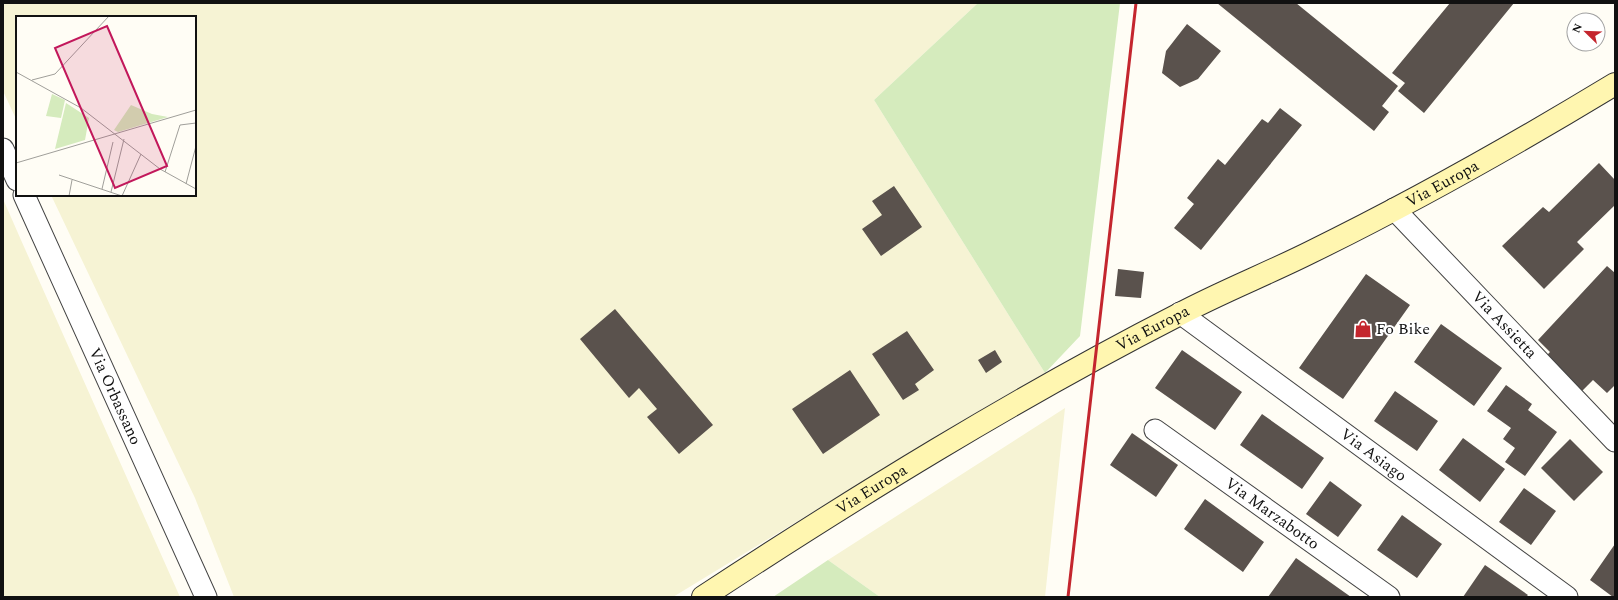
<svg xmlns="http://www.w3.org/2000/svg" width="1618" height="600" viewBox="0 0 1618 600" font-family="Spectral,serif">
<rect width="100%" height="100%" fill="#fffdf5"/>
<path fill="#f6f3d4" d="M3 3H978L874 100 1045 373 972 415 673 597H234L195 498 51 195H195V17H17V121L3 91Z
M3 199 21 240 180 597H3Z
M1065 408 1045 597H880L828 560Z"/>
<path fill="#d5ebbd" d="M978 3H1120L1080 336 1045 373 874 100Z
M828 560 880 597H773Z"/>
<path fill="#5a524d" d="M1217 3H1296L1398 86 1382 106 1389 112 1374 131Z
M1450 3H1514L1424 113 1398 91 1405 83 1392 73Z
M1187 24 1221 51 1198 79 1180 87 1162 73 1166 51Z
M1280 108 1302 125 1201 250 1174 228 1194 204 1187 198 1218 159 1225 165 1262 119 1268 123Z
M1599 163 1615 180V205L1577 242 1584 249 1544 289 1502 246 1543 207 1549 212Z
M894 186 922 227 881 256 862 229 882 215 872 201Z
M1607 266 1615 273V385L1607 393 1593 380 1581 392 1544 358 1550 352 1538 340Z
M1118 269 1144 272 1141 298 1115 296Z
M1366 274 1410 305 1343 399 1299 368Z
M615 309 713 425 679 454 647 417 657 409 639 388 629 398 580 339Z
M1441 324 1502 368 1474 406 1414 362Z
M907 331 934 370 915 384 919 390 903 400 872 354Z
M995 350 1002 362 986 373 978 360Z
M1182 350 1242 392 1215 430 1155 388Z
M850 370 880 415 823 454 792 409Z
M1506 385 1532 404 1528 410 1557 432 1525 476 1505 462 1515 448 1503 439 1511 428 1487 411Z
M1395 391 1438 421 1417 451 1374 421Z
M1262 414 1324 458 1302 489 1240 445Z
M1132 433 1178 465 1156 497 1110 465Z
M1463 438 1505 469 1480 502 1439 470Z
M1570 439 1603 472 1574 501 1541 468Z
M1330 481 1362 505 1338 537 1306 514Z
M1524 488 1556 511 1531 545 1499 522Z
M1205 499 1264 542 1243 572 1184 529Z
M1402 515 1442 544 1417 578 1377 550Z
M1615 544V597H1613L1590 580Z
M1296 558 1351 597H1268Z
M1485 565 1528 595 1526 597H1463Z"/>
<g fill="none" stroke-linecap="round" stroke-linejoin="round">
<g stroke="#444" stroke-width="23">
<g id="street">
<path d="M3 149 17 180"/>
<path id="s1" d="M24 195 206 597"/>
<path id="s2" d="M1394 209 1615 441"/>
<path id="s3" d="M1180 313 1567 597"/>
<path id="s4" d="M1155 430 1389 597"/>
</g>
</g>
<g stroke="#333" stroke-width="24">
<g id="secondary">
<path id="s5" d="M703 597C857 496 1014 399 1178 315 1221 292 1267 274 1311 252 1415 201 1516 144 1615 84"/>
</g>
</g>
<use href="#street" stroke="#fff" stroke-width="21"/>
<use href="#secondary" stroke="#fff6b0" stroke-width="22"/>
<path stroke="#c4262e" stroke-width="3" d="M1068 597 1136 3"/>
</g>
<defs>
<g id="shop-bare" transform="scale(1.38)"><path d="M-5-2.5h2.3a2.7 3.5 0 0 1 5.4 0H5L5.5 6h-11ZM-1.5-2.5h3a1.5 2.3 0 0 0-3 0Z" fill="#c4262e" stroke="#fff" stroke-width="2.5" paint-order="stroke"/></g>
</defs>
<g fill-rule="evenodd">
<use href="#shop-bare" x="1363" y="329"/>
</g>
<g text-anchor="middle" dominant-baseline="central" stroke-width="4" stroke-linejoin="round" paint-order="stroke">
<g font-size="16" fill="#111" stroke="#fff">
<text stroke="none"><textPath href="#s5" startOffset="848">Via Europa</textPath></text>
<text stroke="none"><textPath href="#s2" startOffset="160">Via Assietta</textPath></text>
<text stroke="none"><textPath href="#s5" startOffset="524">Via Europa</textPath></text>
<text stroke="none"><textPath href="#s1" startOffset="221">Via Orbassano</textPath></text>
<text stroke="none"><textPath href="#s3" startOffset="240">Via Asiago</textPath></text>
<text stroke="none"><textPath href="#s5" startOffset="200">Via Europa</textPath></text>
<text stroke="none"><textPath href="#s4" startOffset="144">Via Marzabotto</textPath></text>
</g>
<g font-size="16" fill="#111" stroke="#fff" text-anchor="start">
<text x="1376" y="329">Fo Bike</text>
</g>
</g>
<g transform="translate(16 16)">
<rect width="180" height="180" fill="#fffdf5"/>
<path d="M36 78 49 84 45 102 30 100ZM50 87 73 102 69 124 39 133ZM115 89 136 98 152 101 102 116 98 114Z" fill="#d5ebbd"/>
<path fill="none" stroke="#a09f9a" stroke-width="1" d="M0 56 65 92 144 153 180 173M16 64 39 58 93 0M0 147 180 94M149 156 164 109 180 107M43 159 106 180M170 168 180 130M86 173 97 126M95 176 108 123M53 180 56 164M106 180 125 138"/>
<path fill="#c2185b" fill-opacity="0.15" stroke="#c2185b" stroke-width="2" d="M91 10 151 150 99 172 39 32Z"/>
<rect width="180" height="180" fill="none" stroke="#111" stroke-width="2"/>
</g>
<rect width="1618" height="600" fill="none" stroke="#111111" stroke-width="8"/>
<g transform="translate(1586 32) rotate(293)"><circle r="19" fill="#ffffff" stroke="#a0a0a0"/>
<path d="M0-3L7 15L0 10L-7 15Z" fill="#c4262e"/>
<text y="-6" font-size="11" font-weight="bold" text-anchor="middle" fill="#111111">N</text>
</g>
</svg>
